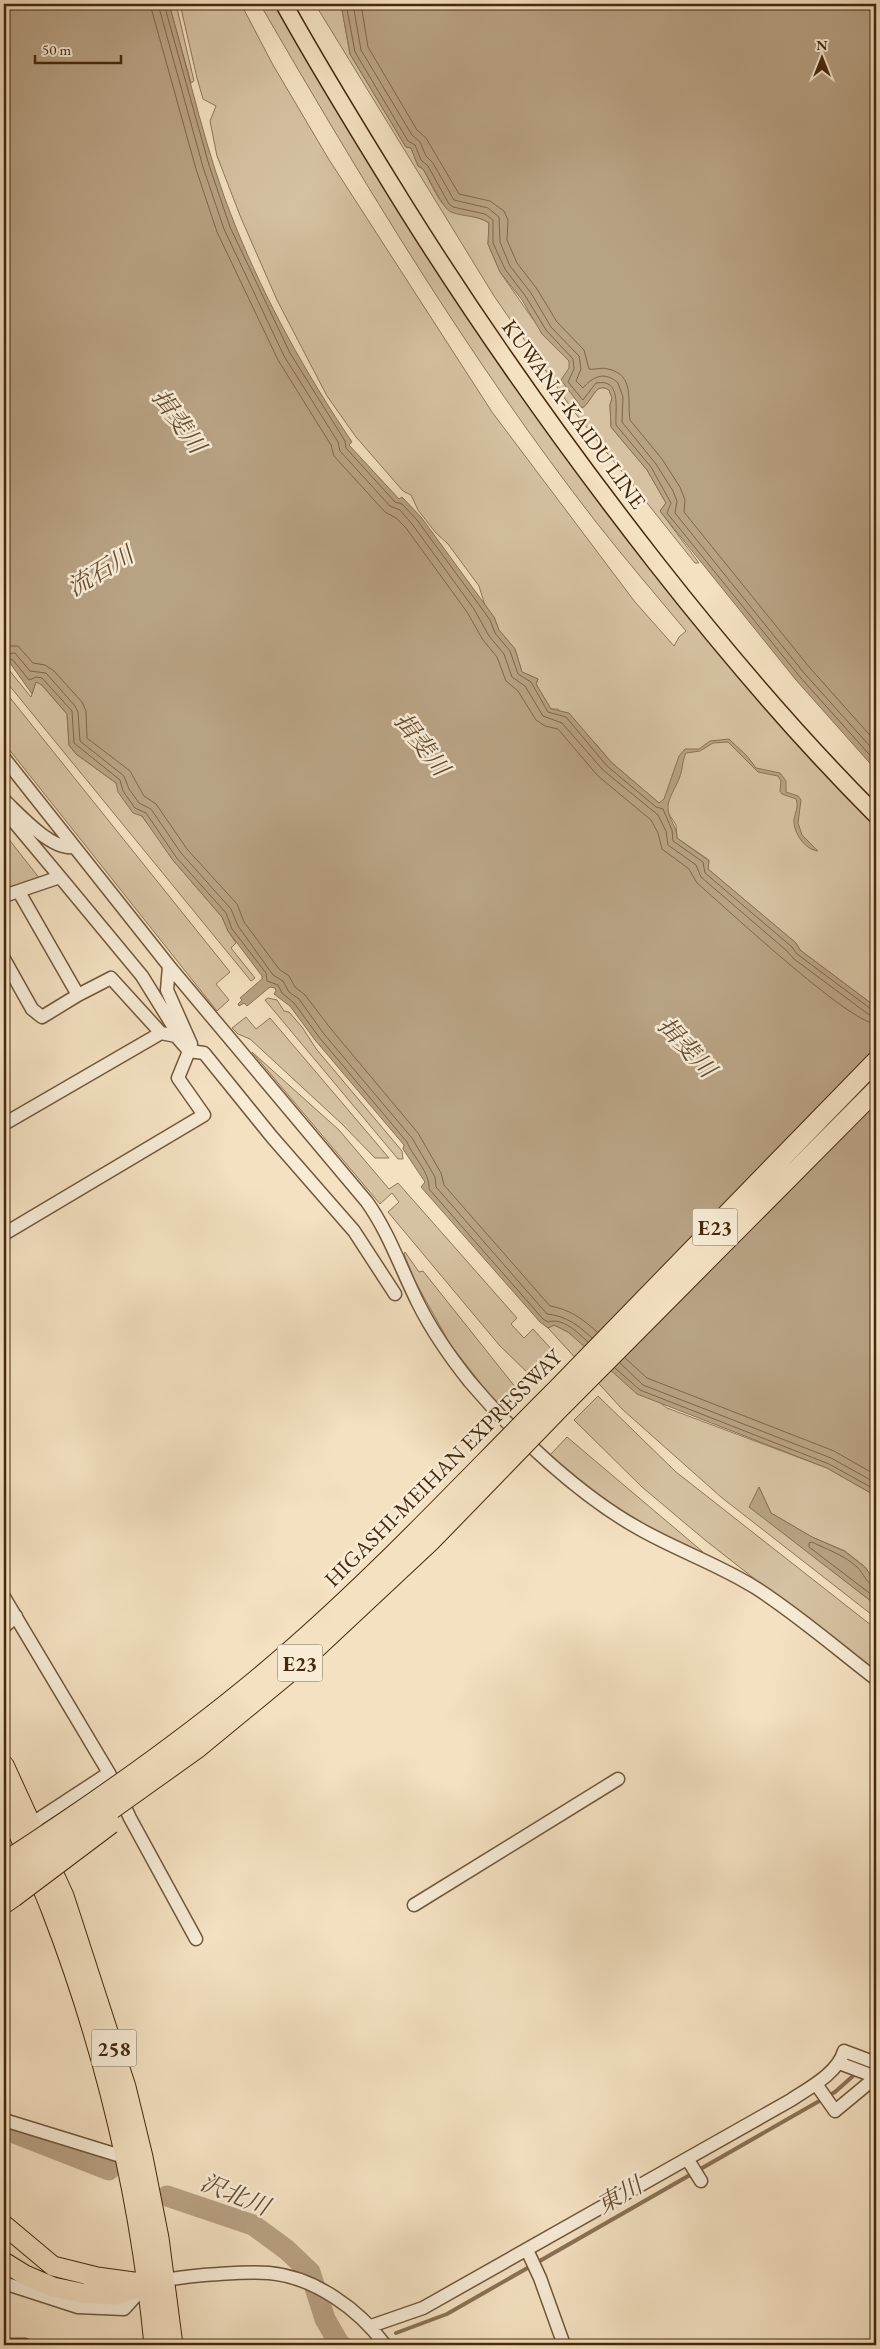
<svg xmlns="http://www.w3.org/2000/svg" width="880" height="2349" viewBox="0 0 880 2349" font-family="'EB Garamond','Noto Serif JP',serif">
<rect width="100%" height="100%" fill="#f4e1c2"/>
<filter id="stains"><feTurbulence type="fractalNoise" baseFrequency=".004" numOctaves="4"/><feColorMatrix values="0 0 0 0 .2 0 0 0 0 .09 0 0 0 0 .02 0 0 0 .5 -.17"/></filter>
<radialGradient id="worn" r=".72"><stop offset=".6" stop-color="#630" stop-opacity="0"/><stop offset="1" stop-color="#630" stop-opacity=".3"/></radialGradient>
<path fill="#d6c2a3" stroke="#8e7658" d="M169 4H176L194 81 191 83Z
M180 4H241L273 65 328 158 492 412 635 602 674 646 679 637 686 631C656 595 625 559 596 522 470 360 363 182 260 4H277L616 524 700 631 775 716 876 823V1007L800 950 796 943 708 869 709 860 677 838 676 825 665 808 611 762 596 744 558 709H551L536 684 538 679 522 672 515 649 499 630 494 617 486 609 479 586 448 544 435 532 418 510 411 495 403 491 356 437 327 396 277 300 241 218 217 156 210 121 216 106 203 99 197 78Z
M315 4H341L350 54 406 147 411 148 418 166 423 169C428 177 438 201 445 206 455 215 478 215 489 223L488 244 500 272 532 318 569 361 582 408C593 401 595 381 609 390L612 398 610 405 611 427 647 470 666 503 660 511 699 563H695L572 409 494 296Z
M9 670 31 697 36 682H39L67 714 69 745 76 754 116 783 161 841 172 859 222 917 228 931 236 943 231 948 255 978 251 981 4 679V674Z
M7 694 230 972 216 984 229 1000 217 1011 4 743V697Z
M4 833 40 879 8 890 4 888Z
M268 998 277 1000 284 1011 289 1012 302 1027 317 1050 402 1151 403 1159H398L265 1000Z
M246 1017 256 1029 270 1018 389 1158H375L342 1124 250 1039 238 1034 232 1028Z
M252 1052 339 1130 389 1189 398 1183 517 1318 511 1324 524 1338 533 1329 554 1352 530 1375 500 1346 388 1212 399 1202 392 1193 380 1204Z
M405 1252 419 1272 423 1271 516 1388 499 1407 450 1344 416 1283 404 1254Z
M554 1325 568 1332 667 1408 827 1468 876 1496V1583L865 1567 845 1551 812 1537 771 1513 759 1487 750 1507 876 1605V1618L721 1497 622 1409 548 1328Z
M598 1396 676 1472 876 1629V1674L705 1540 642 1487 574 1420Z
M567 1437 703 1552 702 1553 658 1533 623 1512 589 1490 550 1455Z"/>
<path fill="#b8a284" stroke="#8a7254" d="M4 4H169C190 77 206 154 235 225 266 302 306 374 352 442L349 445 399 499 402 497 421 517 494 617 499 630 515 649 522 672 538 679 536 684 551 709 569 713 611 762 659 803 664 799 679 756 685 749H699L710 741 729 739 747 756 756 768 780 773 786 781V792L798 796 801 800 798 823 802 835 818 851C805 850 793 832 794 820 795 812 799 807 796 799L782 794 780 791 781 781 778 776 758 772 728 742 713 743 700 751 686 753C682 761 683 768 680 776 677 786 667 799 668 809 669 820 677 826 677 838L709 861 708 869 796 943 800 950 876 1007V1496L827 1468 637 1394 568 1332 554 1325 548 1328 540 1322 421 1187 425 1182 403 1149 404 1145 315 1040 290 1006 274 994 276 991 275 988 270 987 247 1006 244 1003 239 1006 238 1004 242 1000 240 998 262 979V976L228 931 222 917 172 859 142 816 133 813 118 792 116 783 76 754 69 745 67 714 42 685 36 682 32 694 10 663 4 668Z
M341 4H876V770L796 680 660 511 666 503 647 470 611 427 610 405 612 398 609 390C595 381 593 401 582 408L561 380 569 368V361L542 334 522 300 500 272 488 244 489 223C478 215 463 217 451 212 443 209 429 178 423 169L418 166 411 148 406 147 350 54Z
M759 1487 771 1513 812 1537 844 1551 865 1567 876 1583V1605L749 1507Z"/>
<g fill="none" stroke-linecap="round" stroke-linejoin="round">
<path stroke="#7e6648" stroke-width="1" d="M150 4 196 169 217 232 278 360 331 445 334 456 385 512 396 518 406 528 467 612 483 640 497 657 506 681 518 691 536 720 545 726 558 729 598 776 651 820 658 833 662 849 689 869 697 883C725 907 849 1023 876 1024
M158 4 203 167 224 229 284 356 338 442 340 451 390 506 400 510 412 524 474 609 489 636 504 654 512 677 525 686 543 716 562 723 603 770 658 815 666 831 668 845 696 865 701 877 787 951 794 959 868 1014 876 1017
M164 4 209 165 230 227 290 353 345 441 346 448 395 502 402 504 417 520 480 606 490 620 495 633 510 651 518 674 531 682 548 712 566 717 607 766 656 807 663 809 672 830 673 841 703 862 705 873 792 947 797 954 871 1009 876 1010
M346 4 355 52 408 141 415 145 421 160 428 166 449 204 453 207 485 214 493 220V243L505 269 526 297 546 330 573 359 574 369 568 382 583 400 596 383C622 378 615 409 616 425L651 467 671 503 667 513 800 677 876 762
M353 4 361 50 412 135 420 142 426 156 433 163 454 200 488 208 499 217 500 242 510 266 531 293 551 327 579 356 581 369 576 381 583 388C593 376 605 371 618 383L623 397 622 422 656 464 673 491 677 501 675 513 804 673 876 753
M361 4 368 47 417 130 426 138 459 194 490 201 504 211 508 220 507 240 517 263 537 289 557 322 584 350 589 369C595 370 602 367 608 369 635 375 627 400 630 420L662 459 680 487 685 500 684 512 810 668 876 742
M4 646H18L33 663 45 665 54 671 82 702 86 711 87 738 130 771 144 796 156 804 187 849 237 904 244 922 279 969 289 976 295 987 305 995 331 1029 418 1133 441 1173 444 1185 550 1306C569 1309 583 1319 597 1332
M4 654 15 653 30 671 46 673 75 706 78 712 80 741 124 776 129 789 139 803 151 809 181 853 231 909 238 926 273 975 283 981 289 992 299 999 324 1034 412 1138 435 1177 436 1187 547 1314C566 1316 578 1325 592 1338
M4 662 8 659 13 660 29 680 36 677 42 678 72 711 74 743 120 780 123 791 135 808 146 813 176 857 226 913 232 929 266 973 267 981 278 985 282 993 294 1003 319 1037 407 1142C413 1157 430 1172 429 1189L543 1319 548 1322C563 1317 578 1333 588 1342
M625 1358 647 1378 834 1451 876 1475
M620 1363 643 1385 831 1458 876 1483
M615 1368 640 1390 829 1464 876 1490
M876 1586C866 1585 864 1573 857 1567 844 1555 828 1550 812 1542L809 1543V1547L876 1598"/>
<path stroke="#8a7254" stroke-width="4" d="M325 2319 333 2321C339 2332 347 2345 361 2344
M396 2333 447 2314 835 2092 853 2076"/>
<path stroke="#b8a284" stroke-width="21" d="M4 2129 109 2170
M167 2196 253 2225 287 2250 310 2272 325 2319 340 2345"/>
<g stroke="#71573a" stroke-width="15">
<path id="minor" d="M4 758 169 966 367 1202C389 1233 401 1269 418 1303 432 1331 450 1357 470 1382 514 1434 579 1495 638 1528 676 1550 718 1564 756 1588 798 1615 837 1649 876 1679
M4 800C19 814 51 850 73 847
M4 810 60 877 4 896
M19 892 78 995 111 978 161 1033 176 1036 173 1026 142 976 60 877
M4 959 32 1009 42 1017 78 995
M169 966 167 990 191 1044 189 1051 176 1036
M4 1124 161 1033
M4 1234 204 1115 178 1078 189 1051 204 1053 272 1137 354 1231 395 1294
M4 1597 109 1773 130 1818 196 1939
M4 1627 16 1616
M31 1824 109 1773
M414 1905 618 1779
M839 2063 876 2077
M816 2084 835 2111 876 2077
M4 2120 124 2157
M688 2160 701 2181
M527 2250 540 2278 564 2345
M4 2283 78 2307 124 2309C131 2302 139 2291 148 2285 155 2280 193 2276 204 2275 225 2274 247 2271 269 2273 314 2277 359 2309 385 2345
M371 2326 423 2308 791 2100C809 2088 838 2073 844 2051L876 2063
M5 2345H25"/>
</g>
<g stroke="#45290c" stroke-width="19">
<path id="major" d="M284 4C322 73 364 140 406 208 483 331 567 449 656 563 725 651 797 736 876 815"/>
</g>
<g stroke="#45290c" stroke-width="21">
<path id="highway" d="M553 1393 876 1061
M563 1405 876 1090
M4 1765 64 1896 126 2087 143 2157 159 2238 173 2345
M4 1801C20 1838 38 1875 52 1912 105 2050 140 2198 154 2345
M4 1904 14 1897
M4 2225 53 2266 97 2277 148 2284
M4 2262 25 2275 53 2287 81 2293 116 2295 142 2286"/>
</g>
<use href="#minor" stroke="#f8ecd7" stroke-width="12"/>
<use href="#major" stroke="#f4e1c2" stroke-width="16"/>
<use href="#highway" stroke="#f4e1c2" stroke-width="19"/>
<g stroke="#45290c" stroke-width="21" stroke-linecap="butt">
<path id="highway-bridge" d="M4 1862C101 1799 195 1733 283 1657 378 1575 464 1482 553 1393
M4 1881 97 1820 198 1748 294 1669 432 1540 563 1405
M14 1897 111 1824"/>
</g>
<use href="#highway-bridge" stroke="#f4e1c2" stroke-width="19"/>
</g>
<g text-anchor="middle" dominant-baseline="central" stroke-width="5" stroke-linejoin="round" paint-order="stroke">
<g fill="#f8ecd7" stroke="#7b6449" stroke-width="1">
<rect x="692.5" y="1208.5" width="45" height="37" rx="4"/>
<rect x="277.5" y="1644.5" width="45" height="37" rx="4"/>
<rect x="91.5" y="2029.5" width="45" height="37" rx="4"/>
</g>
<g font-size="21" font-weight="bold" fill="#45290c">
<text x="715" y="1227">E23</text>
<text x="300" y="1663">E23</text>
<text x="114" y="2048">258</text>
</g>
<g font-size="22" fill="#45290c" stroke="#f8ecd7">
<text transform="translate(574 414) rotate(54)">KUWANA-KAIDU LINE</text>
<text transform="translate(443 1468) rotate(-45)">HIGASHI-MEIHAN EXPRESSWAY</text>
</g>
<g font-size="24" font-style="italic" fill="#684d30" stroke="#f8ecd7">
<text transform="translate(179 421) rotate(54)">揖斐川</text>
<text transform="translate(100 571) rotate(-31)">流石川</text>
<text transform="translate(422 744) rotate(52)">揖斐川</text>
<text transform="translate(687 1047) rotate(47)">揖斐川</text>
<text transform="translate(235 2194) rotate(22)">沢北川</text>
<text transform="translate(619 2195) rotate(-30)">東川</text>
</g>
</g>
<rect width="880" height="2349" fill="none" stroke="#f4e1c2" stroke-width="20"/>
<rect x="5" y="5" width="870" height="2339" fill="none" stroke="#45290c" stroke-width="2.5"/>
<rect x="10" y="10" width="860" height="2329" fill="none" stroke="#45290c"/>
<g transform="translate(822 58)" stroke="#f8ecd7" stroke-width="4" paint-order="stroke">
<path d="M0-4L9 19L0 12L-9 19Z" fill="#45290c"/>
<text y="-8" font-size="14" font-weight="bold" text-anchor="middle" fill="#45290c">N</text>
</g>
<path d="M35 55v8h86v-8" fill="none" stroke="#45290c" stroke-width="2.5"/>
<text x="42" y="55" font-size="15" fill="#45290c" stroke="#f8ecd7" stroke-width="4" paint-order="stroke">50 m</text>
<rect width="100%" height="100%" filter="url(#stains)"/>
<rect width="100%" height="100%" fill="url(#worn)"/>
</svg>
